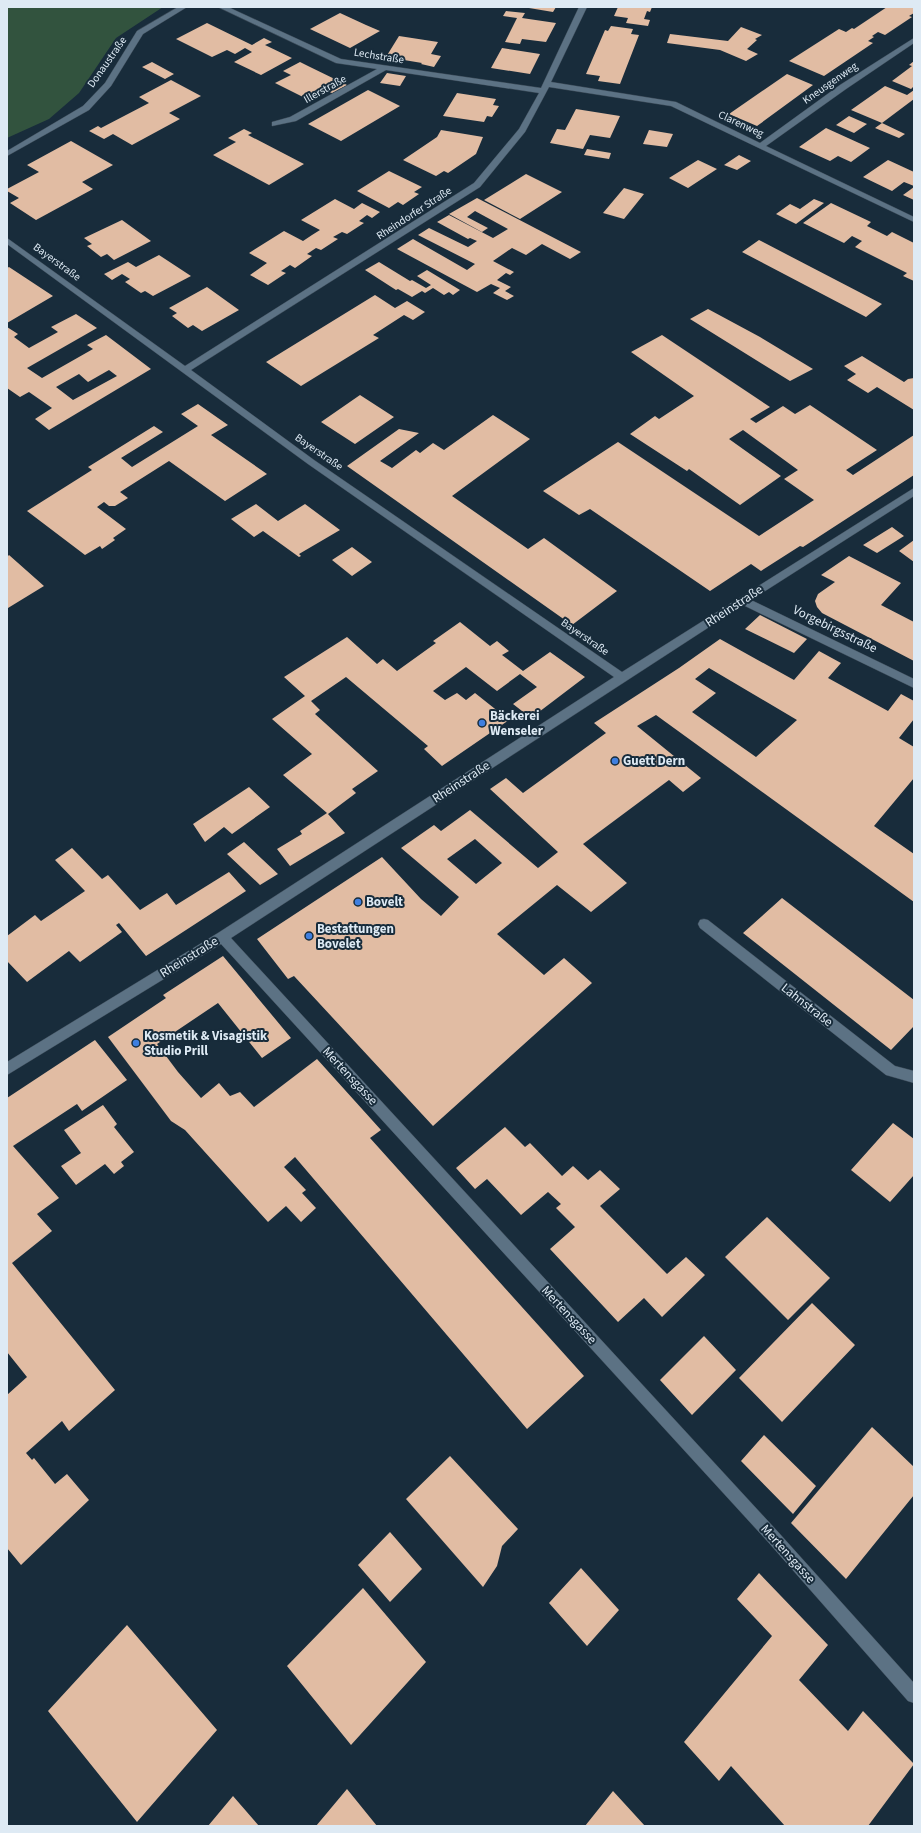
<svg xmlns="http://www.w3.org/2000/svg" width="921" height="1833" viewBox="0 0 921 1833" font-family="'Source Sans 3',sans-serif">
<rect width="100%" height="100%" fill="#182c3b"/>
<path fill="#32533e" d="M7 7H163L116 38 79 93 49 119 7 138Z"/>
<path fill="#e1bca3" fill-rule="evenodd" d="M523 7H556L553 12Z
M618 7H652L650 12 647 11 644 19 650 20 648 26 626 23 628 18 614 16Z
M887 7H914V13L909 16 912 17 885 35 878 32 872 36 874 37 868 41 873 43 824 76 789 61 839 29 846 32 852 28 854 29Z
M506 11 525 13 522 18 556 23 546 42 522 39 520 44 505 42 517 18 503 16Z
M340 13 366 25 380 31 350 48 310 29Z
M207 23 252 45 264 38 272 42 265 45 292 58 261 75 234 62 252 52 245 48 235 54 227 50 212 57 176 39Z
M611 26 633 29 631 34 639 35 620 84 598 81 600 76 586 74 605 30 608 31Z
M741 27 762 35 755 39 757 40 747 49 758 54 746 61 720 50 667 43 670 34 728 41Z
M399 36 438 42 431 54 441 56 434 67 421 64 422 63 386 57Z
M502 48 540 54 530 74 491 68Z
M914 61V86L911 89 892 81 912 66 909 65Z
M152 62 174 74 165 79 142 67Z
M300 62 308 66 347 85 332 93 324 90 307 99 275 83 291 75 283 71Z
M387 73 406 76 400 86 380 83Z
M787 74 813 85 757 126 729 114Z
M171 80 201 96 169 113 180 119 132 145 113 134 104 139 89 131 98 126 101 128 149 103 139 97Z
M885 86 907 95 914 90V99L882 123 851 110Z
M368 90 400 106 341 141 308 124Z
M457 93 496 99 493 105 499 106 492 117 487 116 484 122 443 116Z
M576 109 620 116 610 138 590 135 583 149 550 143 557 129 565 130Z
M849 116 867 124 854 133 836 125Z
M882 123 905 134 899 138 875 128Z
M826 128 870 148 851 162 838 156 830 161 799 147Z
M244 129 252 133 248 135 304 164 269 185 213 155 236 142 228 138Z
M441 130 483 137 476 154 448 173 444 171 436 176 403 160 437 137Z
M649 130 673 134 667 147 643 144Z
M71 141 113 165 82 182 93 189 36 220 10 203 19 198 7 191V189L39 172 27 165Z
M587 149 611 153 609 159 584 155Z
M739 155 751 161 737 170 724 165Z
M698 160 717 169 688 188 669 178Z
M888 160 914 172V186L904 182 892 191 863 177Z
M389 171 422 187 414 192 419 194 403 205 398 202 389 208 357 191Z
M526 174 562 192 520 219 484 200Z
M914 187V200L903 195Z
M624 188 644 194 624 219 603 213Z
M477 198 510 215 581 252 570 259 542 244 526 255 512 248 493 261 514 272 510 275 506 273 497 280 511 287 505 291 514 296 507 300 493 293 500 288 491 284 477 292 397 249 413 239 467 270 475 264 418 235 429 228 468 247 477 241 470 238 468 239 437 222 449 215 493 238 508 229 475 211 467 217 488 228 482 232 449 214Z
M335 199 354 209 362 203 380 212 372 218 367 215 359 221 364 223 347 234 342 232 333 237 338 239 321 250 316 248 307 254 312 256 295 268 290 265 281 271 286 273 268 285 250 275 267 263 249 253 284 231 303 241 312 235 320 230 301 220Z
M814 199 824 203 796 224 776 214 790 204 800 209Z
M831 203 871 222 867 226 887 236 892 232 914 243V281L903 276 907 273 855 247 862 241 852 236 844 243 803 223Z
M122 220 151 241 114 260 107 254 101 257 87 246 92 244 84 238Z
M759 240 861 293 882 304 866 317 742 252Z
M159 255 191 276 153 296 145 291 141 293 125 282 130 279 122 274 112 280 104 274 128 262 136 267Z
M379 262 410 281 412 280 426 288 431 285 417 276 427 270 460 290 453 295 449 292 444 295 433 288 425 293 422 291 412 297 398 289 396 290 365 270Z
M9 267 53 296 7 323V268Z
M207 287 239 310 202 331 193 325 188 328 172 316 177 313 169 308Z
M375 295 395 308 407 301 425 312 413 320 404 315 373 335 379 338 301 386 266 362Z
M708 309 760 337 813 369 790 381 690 319Z
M76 314 97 328 27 368 42 378 93 349 87 345 106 335 151 369 49 430 35 419 52 408 29 392 20 397 7 388V327L18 334 14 337 29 348 58 332 51 327ZM109 370 117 376 73 400 56 387 79 374 88 382Z
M662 335 770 407 750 419 756 423 783 406 795 414 810 405 877 450 846 470 853 475 914 435V475L803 547 800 546 761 571 751 564 710 591 590 509 579 515 543 491 618 442 759 536 814 500 784 479 798 470 743 430 729 439 781 476 740 505 689 469 687 471 630 434 655 416 659 419 694 396 631 352Z
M862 356 904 382 908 379 914 378V410L877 387 868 393 847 380 856 374 844 366Z
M360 395 394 417 355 444 321 422Z
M198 404 228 425 211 435 267 474 225 501 169 461 120 492 128 498 115 506H109L104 502 97 507 126 529 113 538 115 540 102 549 100 546 85 555 27 511 92 470 88 467 154 426 163 432 121 458 132 467 198 426 181 414Z
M493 415 530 439 452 496 528 549 544 538 617 591 572 625 347 466 399 429 419 433 380 461 392 468 416 450 420 453 433 443 444 450Z
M256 504 278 521 305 504 340 530 299 554 301 556 299 557 263 531 254 537 231 519Z
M892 527 904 536 877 553 863 545Z
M914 540V562L899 551Z
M352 547 372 562 352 576 332 560Z
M9 555 44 586 8 608 7 557Z
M849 556 901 583 881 605 914 622V661L822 613 817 607 815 601 818 594 835 582 821 575Z
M760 615 807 639 794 653 745 629Z
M460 622 490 646 497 641 509 651 502 655 523 671 550 652 585 677 531 718 513 704 537 687 520 674 497 691 466 667 433 691 445 700 457 693 466 700 475 693 509 720 442 766 424 749 428 746 346 677 311 701 320 710 315 714 378 771 352 789 356 793 328 814 345 833 290 866 277 849 302 834 300 831 327 813 283 775 312 754 272 719 305 696 284 677 347 637 377 664 383 659 397 671 436 643 433 641Z
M720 639 794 680 819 651 841 663 828 678 888 711 901 694 914 701V719L899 738 914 747V778L874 826 914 854V902L656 715 637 726 701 778 683 792 669 780 583 844 627 883 591 912 557 885 497 934 544 975 564 958 592 983 433 1126 294 976 288 979 257 939 382 857 421 899 441 916 459 897 401 848 434 825 441 831 470 810 538 868 558 852 490 789 506 778 523 793 606 733 594 723 679 668ZM709 668 797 720 756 757 692 712 716 693 695 679ZM475 839 502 863 476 884 447 859Z
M249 787 270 807 232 834 224 827 205 842 193 824Z
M244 842 278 874 260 885 227 854Z
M72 848 102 879 108 875 140 910 167 893 176 905 229 872 246 891 146 956 119 923 116 925 122 932 80 962 69 951 27 982 7 961V936L35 915 41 921 85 891 55 860Z
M782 898 914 1000V1026L891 1050 743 933Z
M223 956 291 1038 262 1058 218 1003 157 1044 178 1072 201 1098 219 1083 230 1096 240 1092 254 1107 317 1059 381 1130 370 1138 584 1376 527 1429 295 1157 284 1167 306 1190 302 1193 316 1208 301 1222 286 1206 268 1222 185 1130 171 1121 108 1037 166 998 163 995Z
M95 1040 127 1080 82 1111 77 1104 13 1146 59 1198 37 1214 52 1231 12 1263 115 1390 69 1431 62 1421 26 1453 32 1460 34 1458 55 1484 67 1474 89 1500 21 1565 7 1548V1395L27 1377 7 1352V1098Z
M103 1105 117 1124 114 1127 134 1152 121 1162 124 1166 114 1174 105 1164 76 1185 61 1166 81 1153 64 1130Z
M893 1123 914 1139V1175L890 1202 851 1170Z
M505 1127 525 1147 530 1143 562 1176 573 1166 588 1180 600 1170 620 1189 600 1206 667 1274 686 1257 705 1275 662 1317 644 1298 618 1322 550 1249 575 1227 556 1208 561 1204 548 1192 521 1215 487 1179 475 1189 456 1168Z
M767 1217 830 1278 788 1320 725 1257Z
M812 1303 855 1345 782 1422 739 1378Z
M704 1336 736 1370 692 1415 660 1380Z
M872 1427 914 1467V1495L846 1579 791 1523Z
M764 1435 816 1486 793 1514 741 1461Z
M450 1456 518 1529 502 1546 497 1566 483 1587 406 1499Z
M390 1532 422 1569 390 1602 358 1565Z
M581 1568 619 1610 587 1646 549 1603Z
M759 1573 828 1645 799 1680 848 1731 863 1711 914 1764 868 1826H785L731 1766 719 1781 684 1742 772 1636 737 1599Z
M363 1588 426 1662 351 1745 287 1666Z
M127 1625 217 1730 137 1822 48 1711Z
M347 1789 377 1826H316Z
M613 1791 645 1826H585Z
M233 1796 259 1826H208Z"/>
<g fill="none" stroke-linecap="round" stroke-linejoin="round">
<g stroke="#384754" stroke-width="1">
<path id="street" d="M178 7H187L143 34 111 86 89 110 7 156V151L83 106 105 83 137 31Z
M218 7H228L341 59 541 88 579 7H587L551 82 676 102 760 143 840 85 914 38V43L846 89 766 146 914 217V222L671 106 549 87 525 132 480 187 191 370 314 460 622 672 914 488V496L751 600 914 679V688L743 605 231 938 779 1533 914 1683V1703L908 1701 769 1543 221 944 7 1075V1062L218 933 614 677 308 464 7 244V238L185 366 474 183 519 129 539 93 386 70 296 121 272 126V122L290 117 377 69 336 63Z
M704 919 708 920 895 1066 914 1071V1083L886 1075 700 928 698 924 700 920Z"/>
</g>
<use href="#street" fill="#5c7284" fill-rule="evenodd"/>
</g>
<g fill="#3f7fe0" stroke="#182c3b" stroke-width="1.5">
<circle cx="482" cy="723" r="4"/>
<circle cx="615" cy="761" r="4"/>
<circle cx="358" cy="902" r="4"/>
<circle cx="309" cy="936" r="4"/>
<circle cx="136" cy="1043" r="4"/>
</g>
<g text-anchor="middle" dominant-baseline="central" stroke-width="4" stroke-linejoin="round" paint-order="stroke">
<g font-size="11" fill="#deeaf4" stroke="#182c3b">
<text transform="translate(379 56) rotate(9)">Lechstraße</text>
<text transform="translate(107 62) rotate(-55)">Donaustraße</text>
<text transform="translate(830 83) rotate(-35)">Kneusgenweg</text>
<text transform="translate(325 89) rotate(-29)">Illerstraße</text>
<text transform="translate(741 124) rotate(25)">Clarenweg</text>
<text transform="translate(414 213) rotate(-33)">Rheindorfer Straße</text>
<text transform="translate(57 262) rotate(36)">Bayerstraße</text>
<text transform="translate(319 452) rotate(35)">Bayerstraße</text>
<text transform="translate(585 637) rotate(35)">Bayerstraße</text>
</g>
<g font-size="13" fill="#deeaf4" stroke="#182c3b">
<text transform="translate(734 606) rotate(-33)">Rheinstraße</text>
<text transform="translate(835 629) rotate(26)">Vorgebirgsstraße</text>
<text transform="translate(461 782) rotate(-33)">Rheinstraße</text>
<text transform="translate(189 957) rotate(-32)">Rheinstraße</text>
<text transform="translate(807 1005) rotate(38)">Lahnstraße</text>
<text transform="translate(350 1076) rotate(47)">Mertensgasse</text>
<text transform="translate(569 1315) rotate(47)">Mertensgasse</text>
<text transform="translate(788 1554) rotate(48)">Mertensgasse</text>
</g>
<g font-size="13" font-weight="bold" fill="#deeaf4" stroke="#182c3b" text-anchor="start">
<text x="490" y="716">Bäckerei<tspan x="490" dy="15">Wenseler</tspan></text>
<text x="623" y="761">Guett Dern</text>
<text x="366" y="902">Bovelt</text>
<text x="317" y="929">Bestattungen<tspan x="317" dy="15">Bovelet</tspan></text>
<text x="144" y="1036">Kosmetik &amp; Visagistik<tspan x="144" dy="15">Studio Prill</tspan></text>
</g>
</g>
<rect width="921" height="1833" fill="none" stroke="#deeaf4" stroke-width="16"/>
</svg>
